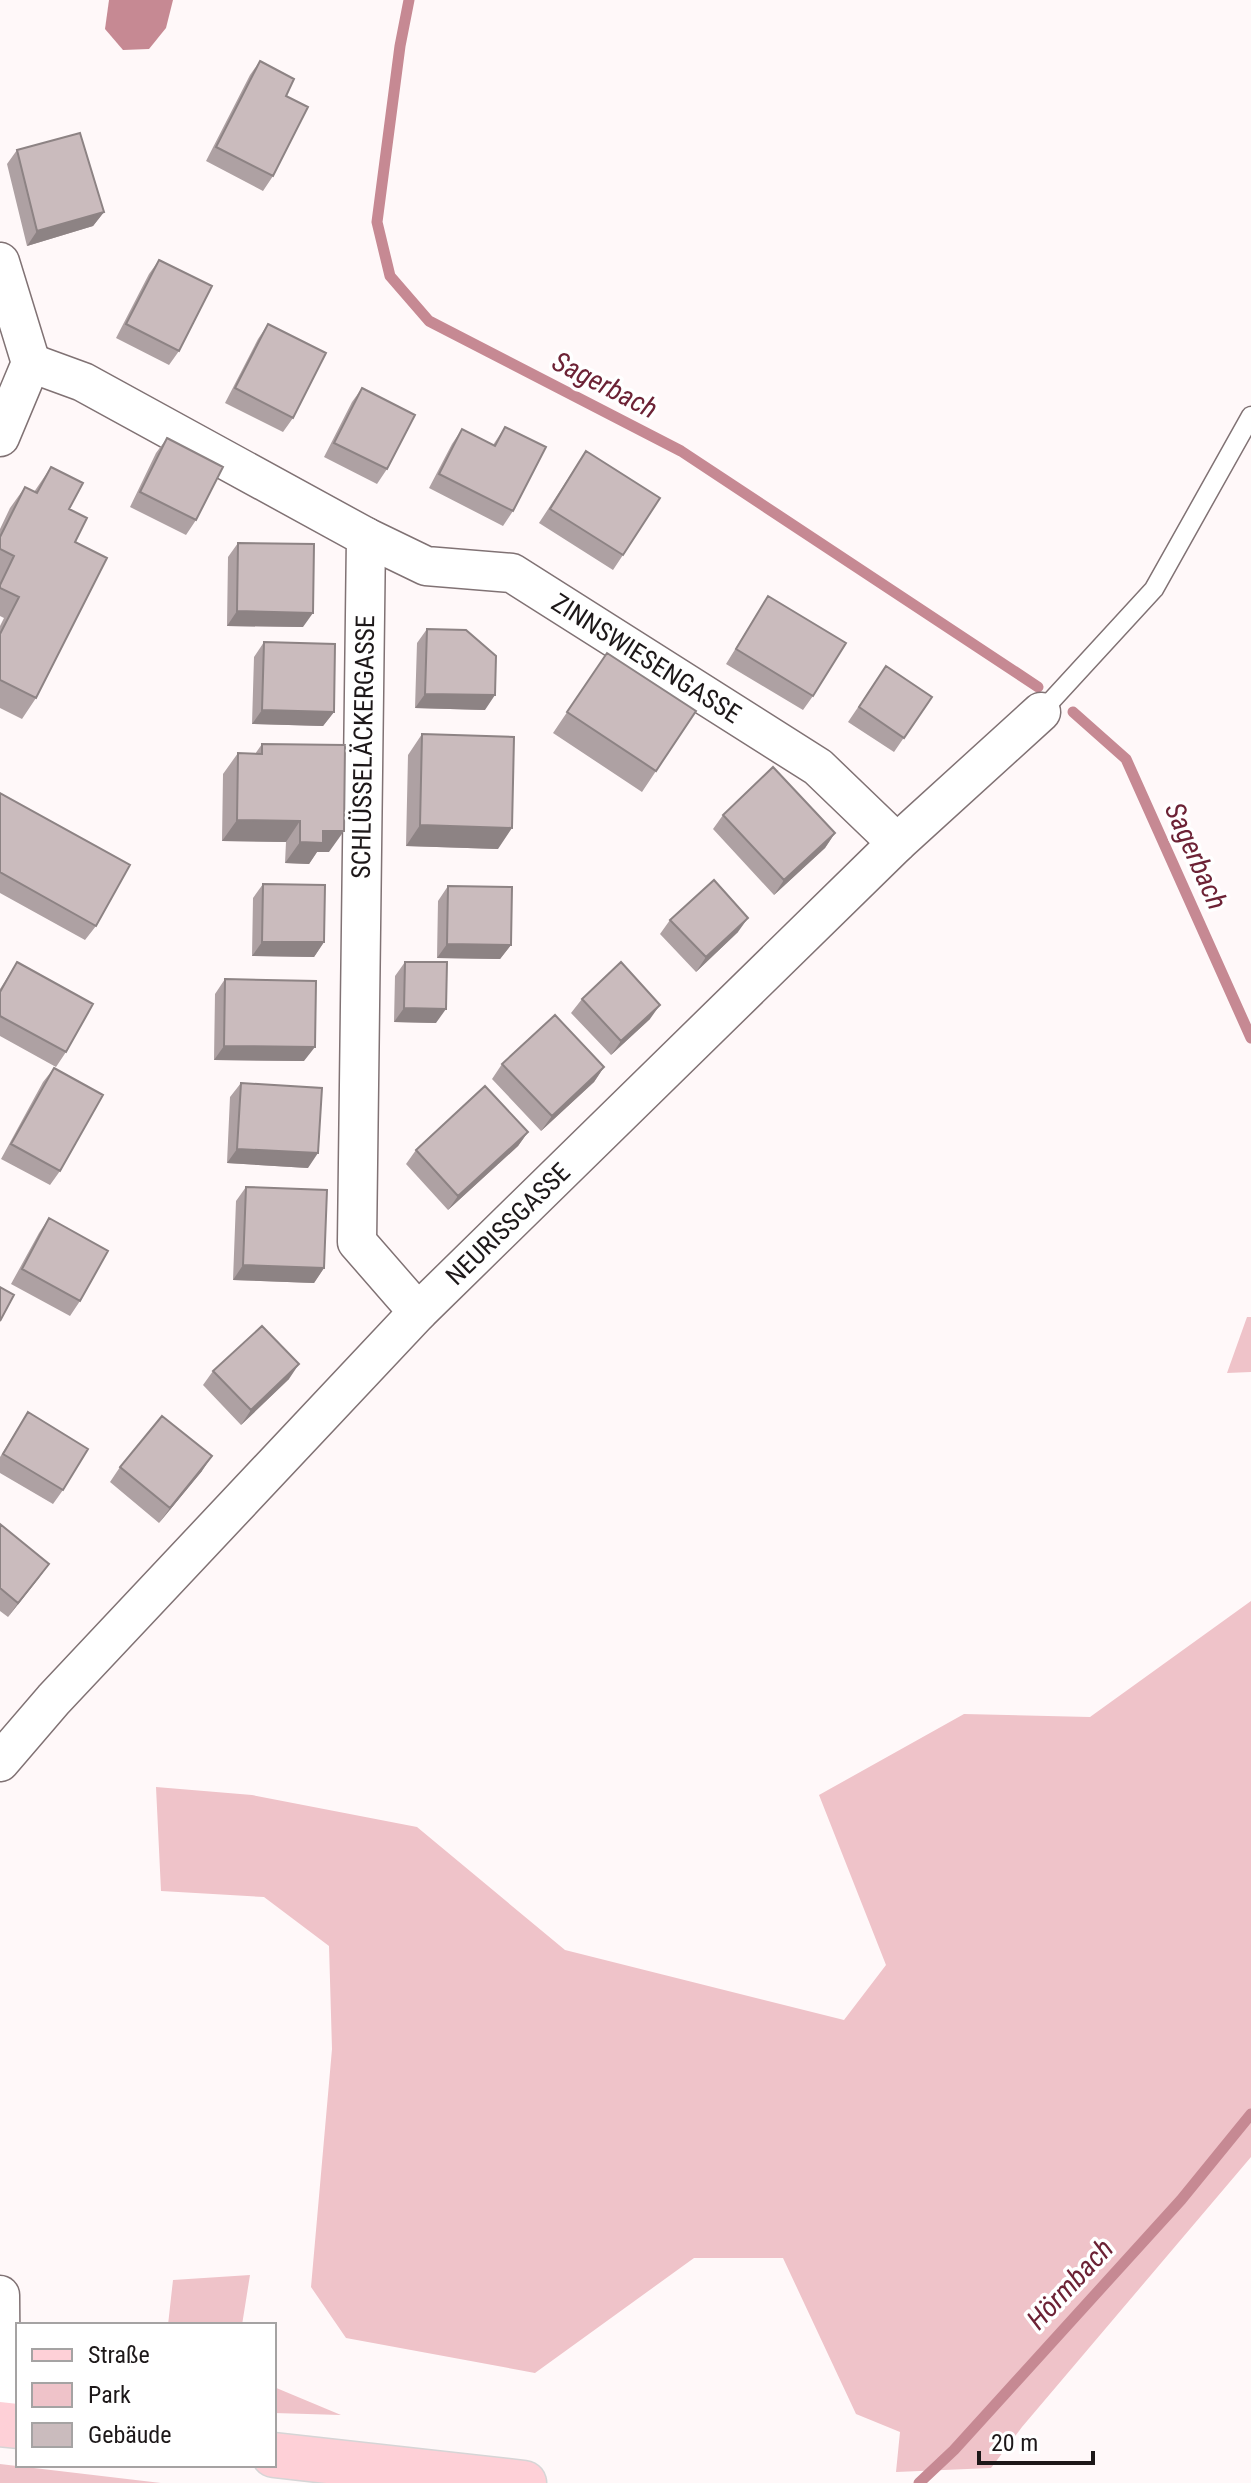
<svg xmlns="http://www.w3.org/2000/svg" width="1251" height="2483" viewBox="0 0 1251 2483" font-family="'Roboto Condensed',sans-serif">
<rect width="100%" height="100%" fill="#fff8f9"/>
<path fill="#efc3c9" d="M1247 1317H1251V1372L1227 1373Z
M1251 1601V2157L1022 2427 991 2468 896 2472 900 2432 856 2414 783 2258H694L535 2373 346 2338 311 2287 332 2049 329 1946 264 1897 161 1891 156 1787 252 1795 417 1827 565 1950 844 2020 886 1965 819 1795 964 1714 1090 1717Z
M250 2275 242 2325H168L173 2280Z
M274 2387 341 2415 274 2413Z
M0 2464 161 2483H0Z"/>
<path fill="#c68993" d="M109 0H173L166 28 149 49 123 50 105 29Z"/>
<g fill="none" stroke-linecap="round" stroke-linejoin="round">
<path stroke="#c68993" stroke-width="11" d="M409 0 400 46 377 222 390 276 429 321 681 451 1038 687
M1073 712 1126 759 1251 1038
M919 2483 954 2450 1181 2200 1251 2114"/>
<g stroke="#807274" stroke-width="21">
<path id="service" d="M1041 712 1154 589 1251 416"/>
</g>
<g stroke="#807274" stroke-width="41">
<g id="minor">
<path d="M0 262 31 363 0 437"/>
<path d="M31 363 83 382 366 537 357 1242 418 1312"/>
<path id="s1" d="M366 537 426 566 512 573 818 767 897 843"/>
<path id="s2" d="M0 1762 54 1699 418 1312 897 843 1041 712"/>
<path d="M0 2295 1 2424"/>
</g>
</g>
<g stroke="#d6d5d6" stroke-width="47">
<path id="primary" d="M0 2424 18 2426
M274 2455 524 2483"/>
</g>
<use href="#service" stroke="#fff" stroke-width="18"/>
<use href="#minor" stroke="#fff" stroke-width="38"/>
<use href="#primary" stroke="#fed0d7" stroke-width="44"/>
</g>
<path fill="#aea1a3" d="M260 61 286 96 273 176 263 191 206 161 250 75Z
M17 150 104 212 93 226 27 246 7 164Z
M159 260 179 351 169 365 116 338 149 274Z
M268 324 293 418 283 432 225 403 258 339Z
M362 388 387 469 377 484 324 457 352 402Z
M505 427 513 511 503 526 429 488 452 444 462 429 493 445Z
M167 438 196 520 186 535 130 507 156 453Z
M586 451 623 555 613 570 539 523Z
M51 467 69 509 75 542 36 698 22 719 0 708V626L4 618 0 616V529L10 508 25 487 34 492Z
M238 543 303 627 227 626 228 557Z
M768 596 813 696 803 710 726 664Z
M427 629 485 710 415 708 417 643Z
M264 642 334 712 323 726 252 724 254 657Z
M607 653 656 771 642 792 553 733Z
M886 666 932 697 894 752 848 722Z
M422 734 498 849 406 846 408 755Z
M262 744 329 852H317L309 864 285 863 286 842 222 841 223 774 238 753 255 754Z
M0 793 96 926 85 940 0 893Z
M723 815 835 833 825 848 774 895 713 829Z
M263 884 324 942 314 957 252 956 253 898Z
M448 886 511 945 500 959 437 958 438 901Z
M670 920 738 932 696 972 660 934Z
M17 962 66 1052 56 1067 0 1036V989Z
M405 962 436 1023 394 1022 395 976Z
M225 979 304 1061 214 1060 215 994Z
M582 999 650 1019 611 1055 571 1013Z
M502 1064 604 1067 594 1082 541 1131 492 1079Z
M54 1068 60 1171 50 1185 1 1159 43 1082Z
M241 1083 308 1168 227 1163 230 1097Z
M528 1132 518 1146 448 1210 406 1164 416 1150Z
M246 1187 324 1268 314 1283 233 1280 236 1201Z
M49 1218 80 1301 70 1316 11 1284 39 1233Z
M213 1371 289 1379 241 1425 203 1385Z
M28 1412 63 1490 53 1504 0 1473V1457Z
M120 1467 202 1471 159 1523 110 1482Z
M0 1524 49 1564 8 1617 0 1611Z"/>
<path fill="#8d8384" d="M104 212 93 226 27 246 37 231Z
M237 611 313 613 303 627 227 626Z
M425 694 495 695 485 710 415 708Z
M262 710 334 712 323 726 252 724Z
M237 820 300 821 286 842 222 841Z
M420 825 512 828 498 849 406 846Z
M323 831H344L329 852H317L309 864 285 863 300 842Z
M835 833 825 848 774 895 784 880Z
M748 918 738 932 696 972 706 957Z
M262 942H324L314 957 252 956Z
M447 944 511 945 500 959 437 958Z
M660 1005 650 1019 611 1055 621 1041Z
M404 1008 446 1009 436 1023 394 1022Z
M224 1046 315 1047 304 1061 214 1060Z
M604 1067 594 1082 541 1131 552 1116Z
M528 1132 518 1146 448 1210 458 1196Z
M237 1149 318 1153 308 1168 227 1163Z
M243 1265 324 1268 314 1283 233 1280Z
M299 1364 289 1379 241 1425 251 1410Z
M212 1456 202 1471 159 1523 170 1508Z
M49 1564 39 1578 8 1617 18 1603Z"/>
<path fill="#cabbbd" stroke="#8d8384" stroke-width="2" d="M260 61 294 79 286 96 308 107 273 176 216 147Z
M80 133 104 212 37 231 17 150Z
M159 260 212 286 179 351 126 324Z
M268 324 326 353 293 418 235 388Z
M362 388 415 415 387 469 334 443Z
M505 427 546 447 513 511 439 474 462 429 495 446Z
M167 438 223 467 196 520 140 492Z
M586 451 660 498 623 555 550 509Z
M51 467 83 483 69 509 87 518 75 542 107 558 36 698 0 680V634L19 597 0 588V585L14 556 0 549V537L25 487 37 493Z
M238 543 314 544 313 613 237 611Z
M768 596 846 643 813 696 736 649Z
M427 629 466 630 496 656 495 695 425 694Z
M264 642 335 644 334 712 262 710Z
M607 653 696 711 656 771 567 712Z
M886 666 932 697 904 738 859 707Z
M422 734 514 737 512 828 420 825Z
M262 744 345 745 344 831H323V843L300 842V821L237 820 238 753 262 754Z
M773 767 835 833 784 880 723 815Z
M0 793 130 865 96 926 0 872Z
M714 880 748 918 706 957 670 920Z
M263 884 325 885 324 942H262Z
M448 886 512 887 511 945 447 944Z
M17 962 93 1004 66 1052 0 1016V992Z
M405 962H447L446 1009 404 1008Z
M621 962 660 1005 621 1041 582 999Z
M225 979 316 981 315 1047 224 1046Z
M555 1015 604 1067 552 1116 502 1064Z
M54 1068 103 1095 60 1171 11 1144Z
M241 1083 322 1088 318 1153 237 1149Z
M485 1086 528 1132 458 1196 416 1150Z
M246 1187 327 1190 324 1268 243 1265Z
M49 1218 108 1251 80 1301 22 1269Z
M0 1287 14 1295 0 1321Z
M262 1326 299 1364 251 1410 213 1371Z
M28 1412 88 1449 63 1490 3 1454Z
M162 1416 212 1456 170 1508 120 1467Z
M0 1524 49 1564 18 1603 0 1588Z"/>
<g text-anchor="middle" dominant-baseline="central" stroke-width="7" stroke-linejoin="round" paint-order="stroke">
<g font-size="26" fill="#1d1819" stroke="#fff">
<text stroke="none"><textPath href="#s1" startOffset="312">ZINNSWIESENGASSE</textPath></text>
<text transform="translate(363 747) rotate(-89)">SCHLÜSSELÄCKERGASSE</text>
<text stroke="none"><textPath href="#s2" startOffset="740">NEURISSGASSE</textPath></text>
</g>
<g font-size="28" font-style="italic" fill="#6c2235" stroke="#fff">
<text transform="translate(605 385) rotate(27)">Sagerbach</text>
<text transform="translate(1196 856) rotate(66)">Sagerbach</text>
<text transform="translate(1070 2284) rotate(-47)">Hörmbach</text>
</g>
</g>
<rect x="16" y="2323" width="260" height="144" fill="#ffffff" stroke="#a5a3a3" stroke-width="2"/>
<rect x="32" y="2349" width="40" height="12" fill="#fed0d7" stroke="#a5a3a3" stroke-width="2"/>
<text x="88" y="2363" font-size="24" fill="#1d1819">Straße</text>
<rect x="32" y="2383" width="40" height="24" fill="#efc3c9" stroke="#a5a3a3" stroke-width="2"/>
<text x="88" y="2403" font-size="24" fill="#1d1819">Park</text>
<rect x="32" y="2423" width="40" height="24" fill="#cabbbd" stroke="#a5a3a3" stroke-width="2"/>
<text x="88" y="2443" font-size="24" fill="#1d1819">Gebäude</text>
<path d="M979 2451v12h114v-12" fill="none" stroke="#1d1819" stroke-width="4"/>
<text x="991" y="2451" font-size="24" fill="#1d1819" stroke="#ffffff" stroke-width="6" paint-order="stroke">20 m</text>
</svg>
